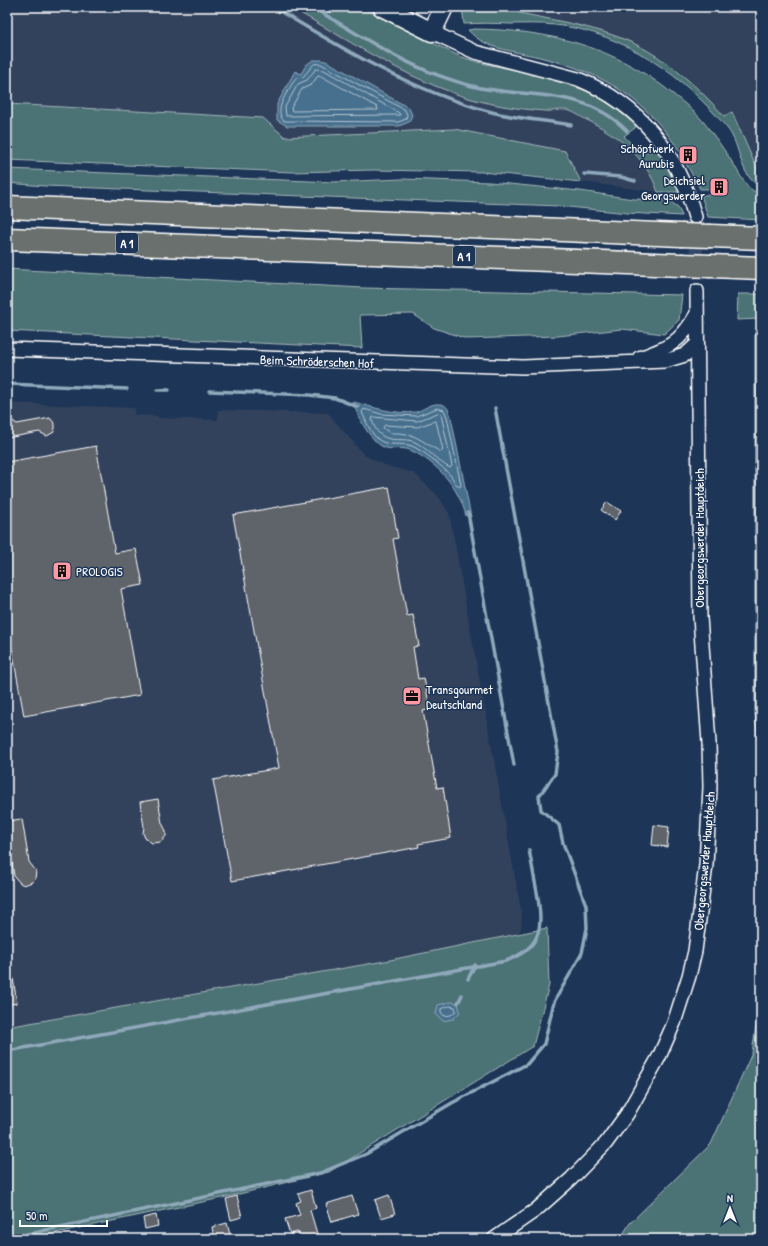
<svg xmlns="http://www.w3.org/2000/svg" width="768" height="1246" viewBox="0 0 768 1246" font-family="'Patrick Hand',sans-serif">
<rect width="100%" height="100%" fill="#1d3557"/>
<filter id="ink" filterUnits="userSpaceOnUse"><feTurbulence type="fractalNoise" baseFrequency=".025" numOctaves="2"/><feDisplacementMap in="SourceGraphic" scale="8" xChannelSelector="R" yChannelSelector="G"/><feConvolveMatrix kernelMatrix="1 2 1 2 8 2 1 2 1" color-interpolation-filters="sRGB"/></filter>
<g filter="url(#ink)">
<path fill="#31435d" d="M7 7H290L403 71 456 94 496 105 522 110 549 111 567 110 605 128 635 153 654 181 658 192 581 182 565 151 454 129 285 137 263 118 7 104Z
M502 7H761V178L732 113 724 116 682 73 659 57 634 44 604 32 506 10Z
M7 403 135 408 134 415 158 416V418L218 420V410L328 413 364 455 387 466 414 473 438 496 449 513 455 544 522 916 521 929 517 936 512 941 7 1032Z"/>
<path fill="#4c7275" stroke="#a6b8ba" d="M290 7H361L459 56 477 62 533 74 588 91 604 99 636 125 635 128 624 136C630 143 638 151 648 152 652 152 655 150 660 152L680 189 679 192H658C646 157 617 134 585 119 580 116 572 111 566 110 559 109 552 112 545 111 515 109 485 104 456 94 397 73 344 38 290 7Z
M462 7H502L506 10C549 20 593 25 633 43 669 60 698 87 724 116L732 112 761 178V187C738 176 742 146 727 128 684 76 623 32 555 25 540 23 524 24 510 24 494 23 479 23 464 24Z
M475 29C549 30 614 46 673 94 684 103 697 113 706 125 715 137 724 149 732 162 741 175 744 188 761 195V220L708 217 701 195H722L725 189 722 183H714V189H700L684 160 692 162 694 150 685 148 683 157C650 102 605 73 543 58 518 51 486 51 468 30Z
M7 104 263 118 285 137 454 129 565 151 581 182 482 172 373 170 292 172 7 160Z
M7 169 334 182 402 179 489 182 580 191 633 199 668 200 678 207 682 216 628 213 559 206 45 186 7 183Z
M7 269 363 288 682 295 679 320 664 334 622 329 558 336 467 339 434 328 413 314 360 315 362 348 7 331Z
M738 294H761V319L737 320Z
M755 332H761V774L755 714Z
M547 928 549 985 533 1046 329 1172 231 1196 27 1239H7V1027L385 961Z
M761 990V1239H620L630 1223 711 1144 752 1053Z"/>
<path fill="#466f8e" stroke="#90a9bb" d="M313 60H322L328 62 409 108 412 115 409 122 399 126H287L277 120V104L295 71 301 74 306 65Z
M354 402C371 407 397 415 416 412 423 410 431 403 439 404 447 404 449 410 451 417L471 517 466 516C459 488 438 463 410 450 402 447 394 450 386 448 373 445 355 415 354 402Z
M450 1002 458 1003 460 1012 453 1019 443 1021 436 1014 438 1005Z"/>
<g fill="none" stroke-linecap="round" stroke-linejoin="round">
<path stroke="#b5c5d2" stroke-width="1" d="M321 64 405 110 407 115 406 119 398 122 284 121C272 110 290 88 296 78L303 77 314 64Z
M316 69 324 70 399 113 400 115 286 116 285 107 298 84 307 80Z
M319 75 377 107 378 110 292 111 291 108 302 89 311 85Z
M438 408 444 410 447 417 461 485 460 487C455 485 454 480 451 476 441 465 425 452 412 446 401 442 389 447 379 440 370 433 366 421 362 412L364 409 381 414 416 416Z
M438 413 441 414 442 419 452 466 450 468C438 462 428 449 415 442 404 437 391 443 381 435 376 431 374 426 372 420L373 417 417 421Z
M436 421 443 450 441 452C420 441 416 432 390 433L383 428 385 425 417 427Z
M450 1006 455 1007 456 1011 451 1015 444 1016 441 1012V1009Z"/>
<path stroke="#90a9bb" stroke-width="3.5" d="M273 7C341 48 410 90 488 111 515 119 544 120 571 125
M312 7C351 30 390 56 432 73 452 80 473 88 494 90 543 97 589 92 627 131
M584 174 621 177 635 181
M7 384 127 389
M157 390H169
M209 391 309 395 335 398 358 407
M468 513 514 765
M468 979 475 965
M458 1003 462 995
M7 1051 506 961C543 947 543 927 537 892 534 878 532 864 529 850
M27 1234 320 1173 366 1154 452 1103 527 1064 544 1044 554 1002 582 953 587 928 586 905 563 843 559 825 541 810 539 796 555 774 558 752 495 408"/>
</g>
<path fill="#5f636a" stroke="#fff" d="M7 417 17 424 50 418 55 424V428L54 432 47 436 39 432 7 438Z
M96 446 115 553 136 549 143 585 121 589 140 695 24 716 7 621V462Z
M389 487 398 538 393 539 407 616 413 615 419 646 413 647 418 679 424 678 430 709 423 711 437 788 443 787 451 838 418 844 419 847 232 881 213 780 279 768 233 515Z
M607 502 621 511 615 520 601 510Z
M158 799 162 823 166 831V836L161 842 152 843 145 838 143 833 144 827 140 802Z
M22 819 29 862 36 871 35 879 32 882 24 885 20 883 14 876 7 828V821Z
M654 825 669 827 667 847 652 845Z
M12 972 17 1003 7 1005V973Z
M311 1190 316 1208 310 1210 318 1237 300 1239 298 1232 290 1234 285 1219 300 1215 296 1203 301 1201 298 1194Z
M389 1195 395 1214 381 1218 375 1200Z
M237 1196 242 1217 231 1220 226 1199Z
M352 1196 358 1214 332 1222 326 1204Z
M156 1215 158 1226 145 1229 143 1218Z
M227 1223 231 1239H214L212 1227Z"/>
<g fill="none" stroke-linecap="round" stroke-linejoin="round">
<path stroke="#344968" stroke-width="13" stroke-dasharray="13 6" stroke-linecap="butt" d="M696 229 697 291"/>
<g stroke="#fff" stroke-width="16">
<path id="street" d="M432 32 475 52 578 79C641 105 677 152 695 217
M7 349 523 367 665 361 685 355 697 344
M639 358C668 348 680 343 696 315
M494 1239 536 1210 571 1179 606 1143 627 1114 659 1057 674 1023 689 976 695 951 706 865 710 787 709 743 700 617 697 291"/>
</g>
<g stroke="#fff" stroke-width="21">
<path id="secondary" d="M382 7 432 32 444 7"/>
</g>
<g stroke="#fff" stroke-width="25">
<path id="highway" d="M7 207 681 235
M711 236 761 238
M7 239 681 265
M711 266 761 268"/>
</g>
<use href="#street" stroke="#1d3557" stroke-width="13"/>
<use href="#secondary" stroke="#1d3557" stroke-width="18"/>
<use href="#highway" stroke="#6a706d" stroke-width="22"/>
<g stroke="#fff" stroke-width="25" stroke-linecap="butt">
<path id="highway-bridge" d="M681 235 711 236
M681 265 711 266"/>
</g>
<use href="#highway-bridge" stroke="#6a706d" stroke-width="22"/>
</g>
</g>
<defs>
<g id="building-square" transform="scale(1)"><rect x="-9" y="-9" width="18" height="18" rx="4" fill="#ff9aa2" stroke="#1d3557"/><path d="M-4-6H4V6H1V3H-1V6H-4ZM-2.5-4.3h1.7v1.8h-1.7ZM.8-4.3h1.7v1.8H.8ZM-2.5-1h1.7V.8h-1.7ZM.8-1h1.7V.8H.8Z" fill="#111"/></g>
<g id="office-square" transform="scale(1)"><rect x="-9" y="-9" width="18" height="18" rx="4" fill="#ff9aa2" stroke="#1d3557"/><path d="M-6-3h4V-5.5h4V-3h4V5H-6ZM-1-4.5V-3h2v-1.5ZM-6 0V1H6V0Z" fill="#111"/></g>
</defs>
<g fill-rule="evenodd">
<use href="#building-square" x="688" y="155"/>
<use href="#building-square" x="719" y="187"/>
<use href="#building-square" x="62" y="571"/>
<use href="#office-square" x="412" y="696"/>
</g>
<g text-anchor="middle" dominant-baseline="central" stroke-width="3" stroke-linejoin="round" paint-order="stroke">
<g fill="#1d3557" stroke="#bbc2cd" stroke-width="1">
<rect x="116" y="233" width="22" height="20" rx="3"/>
<rect x="453" y="246" width="22" height="20" rx="3"/>
</g>
<g font-size="12" font-weight="bold" fill="#fff">
<text x="127" y="243">A 1</text>
<text x="464" y="256">A 1</text>
</g>
<g font-size="13" fill="#fff" stroke="#1d3557" text-anchor="end">
<text x="674" y="148">Schöpfwerk<tspan x="674" dy="15">Aurubis</tspan></text>
<text x="705" y="180">Deichsiel<tspan x="705" dy="15">Georgswerder</tspan></text>
<text x="76" y="571" text-anchor="start">PROLOGIS</text>
<text x="426" y="689" text-anchor="start">Transgourmet<tspan x="426" dy="15">Deutschland</tspan></text>
</g>
<g font-size="13" fill="#fff" stroke="#1d3557">
<text transform="translate(317 361) rotate(2)">Beim Schröderschen Hof</text>
<text transform="translate(699 538) rotate(-90)">Obergeorgswerder Hauptdeich</text>
<text transform="translate(704 861) rotate(-85)">Obergeorgswerder Hauptdeich</text>
</g>
</g>
<rect width="768" height="1246" fill="none" stroke="#1d3557" stroke-width="24"/>
<rect x="12" y="12" width="744" height="1222" fill="none" stroke="#fff" stroke-width="1.5" filter="url(#ink)"/>
<g transform="translate(730 1208)" stroke="#1d3557" stroke-width="3" paint-order="stroke">
<path d="M0-3L7 15L0 10L-7 15Z" fill="#ffffff"/>
<text y="-6" font-size="11" font-weight="bold" text-anchor="middle" fill="#ffffff">N</text>
</g>
<path d="M20 1220v6h87v-6" fill="none" stroke="#ffffff" stroke-width="2"/>
<text x="26" y="1220" font-size="12" fill="#ffffff" stroke="#1d3557" stroke-width="3" paint-order="stroke">50 m</text>
</svg>
